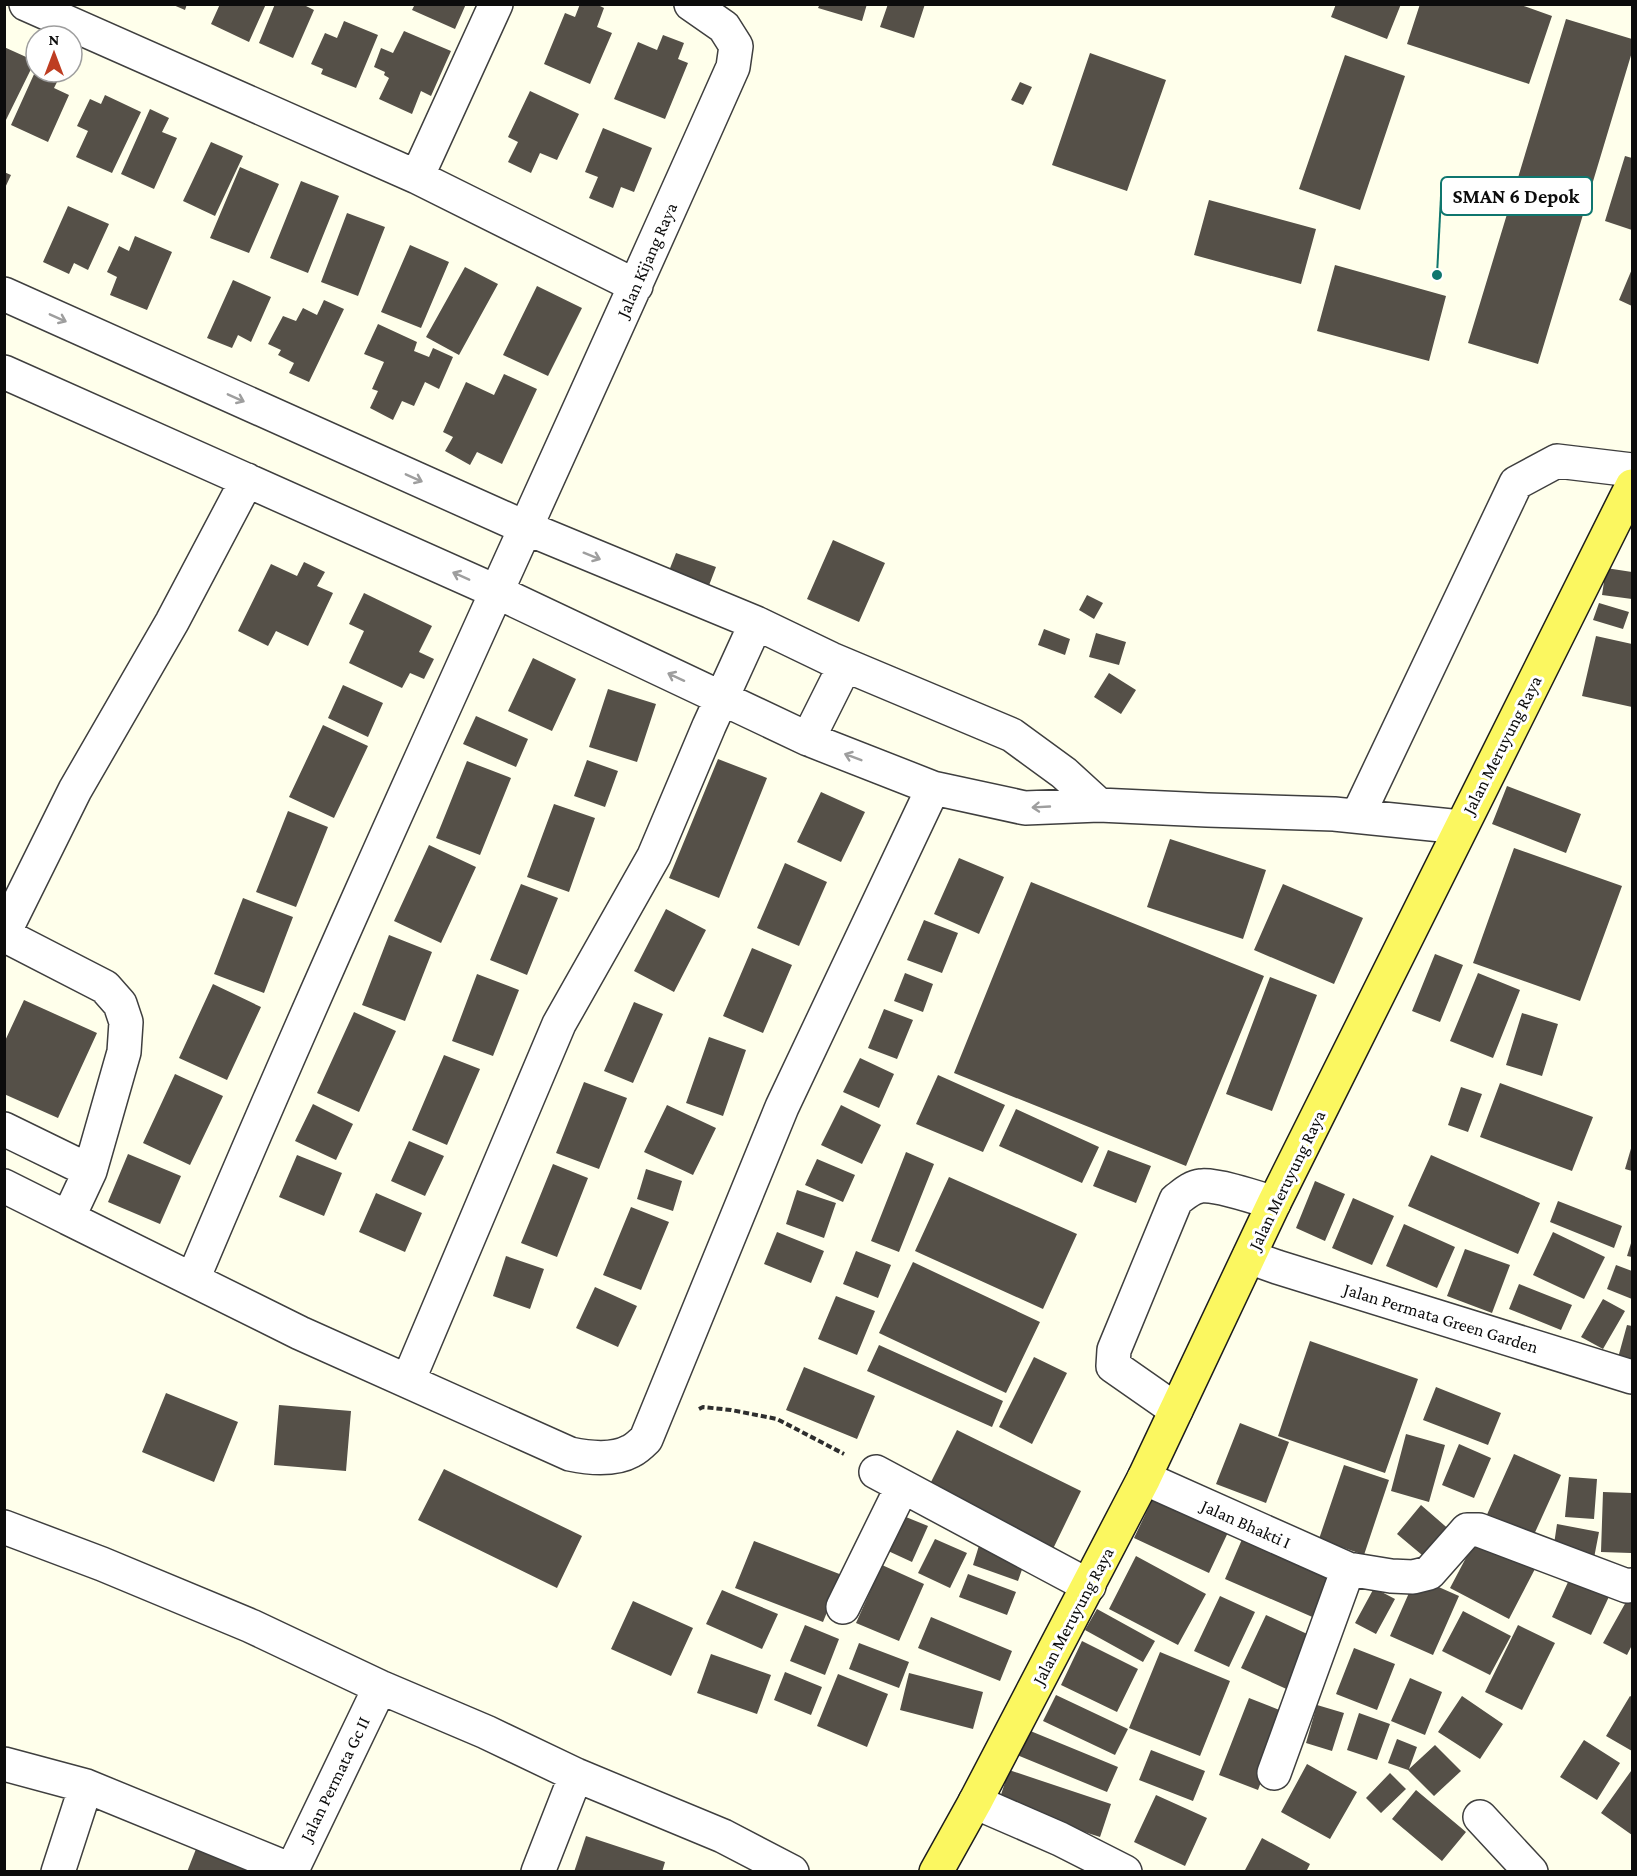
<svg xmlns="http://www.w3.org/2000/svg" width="1637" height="1876" viewBox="0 0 1637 1876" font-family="'Crimson Pro',serif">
<rect width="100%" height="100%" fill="#ffffeb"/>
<path fill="#555048" d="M171 4H187L185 10Z
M220 4H266L249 42 211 24Z
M275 4H302L314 10 293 58 259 43Z
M415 4H466L455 29 412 10Z
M580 4H596L604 8 597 27 612 33 590 84 544 64 565 13 575 17Z
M820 4H867L862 21 818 8Z
M888 4H925L914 38 880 27Z
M1336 4H1401L1387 39 1331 17Z
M1420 4H1518L1552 16 1529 84 1407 44Z
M1566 19 1632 39V52L1538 364 1468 343Z
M344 21 378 35 356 88 321 74 323 69 311 64 325 33 337 38Z
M404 31 451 51 431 96 421 91 412 114 379 99 389 78 384 75 385 72 374 67 381 48 393 53Z
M663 35 684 43 678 59 688 63 665 119 614 99 638 42 657 50Z
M4 47 35 61 4 124Z
M1090 53 1166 80 1127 191 1052 165Z
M1345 55 1405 76 1360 210 1299 189Z
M35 72H62L54 88 69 95 48 142 11 125Z
M1020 82 1032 87 1023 105 1011 100Z
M530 91 579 114 557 160 540 153 531 173 508 162 518 142 508 137Z
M105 95 141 112 112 173 76 157 88 131 77 126 90 99 101 104Z
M150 109 169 118 162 132 177 138 154 189 121 174Z
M603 128 652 148 634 192 621 187 613 208 589 198 598 177 585 172Z
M211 142 243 156 215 216 183 201Z
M1625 156 1632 158V230L1605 221Z
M240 167 279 184 249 253 210 238Z
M4 172 11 175 4 190Z
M301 181 339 196 308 273 270 258Z
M1209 200 1316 229 1301 284 1194 255Z
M68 206 109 224 88 270 74 263 69 274 43 262Z
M347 213 385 227 358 296 321 282Z
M135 236 172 252 147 310 110 295 117 277 107 272 119 246 129 251Z
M410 245 449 262 421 328 381 312Z
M1335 265 1446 296 1429 361 1317 331Z
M465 267 498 284 459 355 426 337Z
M1632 269V306L1619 300Z
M233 280 271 297 251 342 238 335 232 348 207 338Z
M537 286 582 308 548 376 503 355Z
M324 300 344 309 309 382 289 373 294 363 278 355 281 350 268 344 283 316 296 321 303 308 317 315Z
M378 324 417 342 414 351 429 357 433 348 453 357 439 389 425 382 414 406 402 401 393 420 370 408 378 391 372 389 384 362 364 354Z
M504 374 537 389 502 464 477 452 470 465 445 451 453 437 443 432 466 382 494 395Z
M833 540 885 563 859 622 807 599Z
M676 553 716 567 705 596 665 581Z
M304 562 325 572 317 586 333 593 308 646 276 631 268 646 238 631 271 564 297 576Z
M1606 568 1632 572V599L1602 595Z
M364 593 432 626 419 652 434 659 424 679 410 673 402 688 349 663 364 631 349 624Z
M1087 595 1103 603 1094 619 1079 610Z
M1599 603 1629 612 1623 629 1593 620Z
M1044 629 1070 639 1065 655 1038 645Z
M1096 633 1126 642 1119 665 1089 657Z
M1596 636 1632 644V707L1582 696Z
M533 658 576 679 552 731 508 711Z
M1109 673 1136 690 1121 714 1094 697Z
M343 685 383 703 368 737 328 718Z
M608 689 656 704 637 762 589 747Z
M476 716 528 739 516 767 463 744Z
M323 725 368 746 334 818 289 797Z
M718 759 767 778 719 898 669 878Z
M587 760 618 771 605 807 574 796Z
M467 761 511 778 480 855 436 838Z
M1507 786 1581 814 1566 853 1492 824Z
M821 792 865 812 841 862 797 842Z
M554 804 595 818 569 892 527 877Z
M288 811 328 827 296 907 256 892Z
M1170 839 1266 870 1243 939 1147 907Z
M429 845 476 867 441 943 394 921Z
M1514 848 1622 886 1580 1001 1473 963Z
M959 858 1004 877 979 934 934 914Z
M785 863 827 882 799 946 757 928Z
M1031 882 1264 976 1186 1166 954 1073Z
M521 884 558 898 527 975 490 960Z
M1283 884 1363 918 1334 984 1254 950Z
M243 898 293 917 264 993 214 974Z
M666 909 706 930 674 992 634 971Z
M924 920 958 933 942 973 907 960Z
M389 935 432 952 405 1021 362 1005Z
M752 948 792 965 763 1033 723 1016Z
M1435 954 1463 965 1440 1022 1412 1011Z
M905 973 933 984 923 1012 894 1001Z
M1478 973 1520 990 1493 1058 1450 1041Z
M477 974 519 990 493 1056 452 1041Z
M1270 977 1317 995 1272 1111 1226 1094Z
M213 984 261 1007 227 1080 179 1058Z
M24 1000 97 1033 58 1118 4 1094V1043Z
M634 1002 663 1014 633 1083 604 1071Z
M884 1009 913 1020 897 1059 868 1048Z
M354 1012 396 1031 359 1112 317 1093Z
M1522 1013 1558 1024 1542 1076 1506 1065Z
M709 1037 746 1050 723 1116 686 1103Z
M444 1055 480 1069 447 1145 412 1130Z
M860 1058 894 1074 879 1108 843 1092Z
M175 1074 223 1096 190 1165 143 1143Z
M938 1075 1005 1105 983 1152 916 1124Z
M584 1082 627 1098 599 1169 556 1153Z
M1500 1083 1593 1117 1572 1171 1480 1137Z
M1461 1087 1482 1094 1468 1132 1448 1125Z
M313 1104 353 1124 336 1160 295 1141Z
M667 1105 716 1128 693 1175 644 1152Z
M841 1105 881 1125 862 1164 821 1145Z
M1016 1109 1099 1147 1082 1183 999 1146Z
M409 1141 444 1156 425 1196 391 1181Z
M1632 1145V1171L1625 1169Z
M1108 1150 1151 1166 1136 1203 1093 1186Z
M906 1152 934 1164 899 1252 871 1241Z
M128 1154 181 1176 160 1224 108 1202Z
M297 1155 342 1173 324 1216 279 1197Z
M1431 1155 1540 1203 1518 1254 1408 1206Z
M817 1159 855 1175 843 1202 805 1185Z
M553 1164 588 1178 557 1257 521 1243Z
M646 1169 682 1181 673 1211 637 1199Z
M949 1177 1077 1234 1043 1309 915 1251Z
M1315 1181 1345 1194 1325 1241 1296 1228Z
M797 1190 836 1203 824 1238 786 1224Z
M376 1193 422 1213 405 1252 359 1232Z
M1353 1198 1394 1216 1372 1265 1332 1248Z
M1558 1201 1622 1226 1614 1248 1550 1222Z
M631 1207 669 1222 641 1290 603 1275Z
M1404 1224 1455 1247 1437 1288 1386 1266Z
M777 1232 824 1251 811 1283 764 1264Z
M1553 1232 1605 1257 1584 1299 1533 1275Z
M1632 1240V1257L1627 1256Z
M1465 1249 1510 1265 1492 1313 1447 1296Z
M856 1251 891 1265 878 1298 843 1284Z
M506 1256 544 1269 530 1309 493 1296Z
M913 1262 1040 1322 1006 1393 879 1333Z
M1616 1265 1632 1271V1299L1607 1289Z
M1519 1284 1572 1305 1561 1330 1509 1309Z
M595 1287 637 1306 618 1347 576 1328Z
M836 1296 875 1311 857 1355 818 1339Z
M1603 1299 1625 1311 1603 1349 1581 1337Z
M1627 1325 1632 1326V1369L1616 1365Z
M1310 1341 1418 1379 1385 1473 1278 1436Z
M879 1345 1003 1401 992 1427 867 1371Z
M1034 1357 1067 1373 1032 1444 999 1427Z
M804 1367 875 1396 857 1439 786 1410Z
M1436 1387 1501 1413 1488 1445 1423 1420Z
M166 1393 238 1422 214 1482 142 1452Z
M279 1405 351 1411 346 1471 274 1465Z
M1240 1423 1289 1442 1266 1503 1216 1484Z
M957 1430 1081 1491 1051 1553 926 1492Z
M1406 1434 1445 1445 1429 1502 1391 1491Z
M1459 1444 1491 1458 1474 1498 1442 1485Z
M1514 1454 1561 1475 1532 1539 1485 1519Z
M1344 1465 1389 1480 1364 1555 1319 1539Z
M444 1469 582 1536 557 1588 418 1520Z
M1569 1477 1597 1479 1594 1519 1565 1517Z
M1156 1492 1231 1526 1209 1573 1134 1538Z
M1603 1492 1632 1493 1631 1553 1601 1552Z
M1421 1505 1452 1532 1428 1560 1397 1534Z
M901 1515 928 1526 912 1562 886 1550Z
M1557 1524 1599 1532 1594 1558 1553 1551Z
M1243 1537 1335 1578 1317 1619 1225 1579Z
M1477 1537 1536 1567 1509 1619 1450 1588Z
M935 1539 967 1553 950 1588 918 1573Z
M981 1539 1027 1555 1018 1581 973 1565Z
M754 1541 842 1575 823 1622 735 1588Z
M1136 1556 1206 1594 1178 1645 1109 1609Z
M882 1565 924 1584 899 1641 856 1623Z
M1574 1569 1614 1586 1591 1635 1552 1617Z
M968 1574 1016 1592 1007 1615 959 1597Z
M1416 1577 1459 1596 1433 1655 1390 1636Z
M1374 1588 1395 1599 1376 1634 1355 1623Z
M722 1590 778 1614 762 1649 706 1624Z
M1631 1593 1632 1594V1645L1627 1655 1603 1643Z
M1220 1596 1255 1612 1229 1667 1194 1651Z
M633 1601 693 1628 671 1676 611 1649Z
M1097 1609 1155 1641 1143 1662 1085 1630Z
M1463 1611 1511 1636 1490 1675 1442 1651Z
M1266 1615 1318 1639 1293 1692 1241 1668Z
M931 1617 1012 1651 1000 1681 918 1648Z
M805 1625 839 1639 825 1675 790 1661Z
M1518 1625 1555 1643 1522 1710 1485 1692Z
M1082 1641 1138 1669 1117 1712 1061 1685Z
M859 1643 909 1662 899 1688 849 1669Z
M1354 1648 1395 1664 1377 1710 1336 1694Z
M1160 1652 1230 1681 1200 1756 1129 1728Z
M711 1654 771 1675 757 1714 697 1693Z
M785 1672 822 1687 811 1715 774 1700Z
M909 1673 983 1692 973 1729 900 1710Z
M838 1674 888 1694 867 1747 817 1726Z
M1410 1678 1442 1692 1425 1735 1391 1721Z
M1056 1695 1128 1729 1115 1755 1043 1721Z
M1462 1696 1503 1724 1480 1759 1438 1732Z
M1630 1696 1632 1697V1751L1606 1736Z
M1249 1698 1287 1713 1258 1790 1219 1775Z
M1317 1705 1344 1713 1332 1751 1306 1743Z
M1359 1713 1390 1724 1377 1760 1347 1750Z
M1028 1730 1118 1767 1107 1792 1017 1755Z
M1397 1739 1417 1747 1409 1769 1435 1745 1461 1771 1434 1796 1408 1770 1388 1763Z
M1584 1740 1620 1763 1597 1800 1560 1777Z
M1151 1750 1205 1771 1193 1801 1139 1780Z
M1307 1764 1357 1792 1330 1839 1281 1812Z
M1009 1770 1111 1804 1100 1837 998 1804Z
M1631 1771 1632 1772V1835L1601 1813Z
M1390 1773 1406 1789 1381 1813 1366 1798Z
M1416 1790 1466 1832 1442 1861 1392 1819Z
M1156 1795 1207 1818 1185 1866 1134 1842Z
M586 1836 665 1862 662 1872H574Z
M1262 1838 1310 1864 1306 1872H1244Z
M196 1849 249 1870 248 1872H187Z"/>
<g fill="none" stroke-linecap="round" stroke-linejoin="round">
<g stroke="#3f3f3f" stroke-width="36">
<path id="minor" d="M26 4 417 177 636 286
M417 177 496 4
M4 294 524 527 756 623 831 659 1012 735 1064 773 1099 805
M4 372 495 591 808 739 933 788 1025 808 1099 805 1207 810 1334 814 1461 827
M808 739 845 665
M1358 815 1516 483 1557 461 1632 470
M4 933 75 790 172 622 247 480
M4 935 105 987 120 1004 126 1022 124 1052 90 1171 68 1218 4 1186
M4 1129 90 1171
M68 1218 300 1333 570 1454C589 1458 613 1461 631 1451 637 1448 642 1443 646 1439L782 1107 933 788
M1249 1257 1277 1267 1632 1377
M193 1279C365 871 554 471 733 67L736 46 724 27 691 4
M408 1381 559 1024 654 856 709 726 756 623
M1176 1410 1113 1366 1114 1350 1176 1200C1183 1195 1191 1187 1201 1186 1216 1184 1258 1198 1274 1203
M876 1472 1089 1586
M1144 1478 1348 1569 1391 1576 1413 1577 1429 1573 1467 1530H1479L1627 1586 1632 1585
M4 1527 102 1564 251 1626 380 1687 486 1732 576 1775 723 1836 792 1872
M843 1607 902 1487
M4 1764 86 1786 291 1870
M1274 1773 1348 1569
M975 1802 1060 1839 1125 1872
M1480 1817 1531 1872
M58 1872 86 1786
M291 1872 380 1687
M538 1872 576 1775"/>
</g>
<g stroke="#1d1d1d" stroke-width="36">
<path id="major" d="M936 1872 975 1802 1144 1478 1274 1203 1632 486"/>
</g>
<path stroke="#2e2e2e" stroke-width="4" stroke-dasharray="6 3" stroke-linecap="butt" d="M699 1409 703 1407 731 1410 777 1419 844 1454"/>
<use href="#minor" stroke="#fff" stroke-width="33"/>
<use href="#major" stroke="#fbf760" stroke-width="33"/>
</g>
<defs><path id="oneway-shaft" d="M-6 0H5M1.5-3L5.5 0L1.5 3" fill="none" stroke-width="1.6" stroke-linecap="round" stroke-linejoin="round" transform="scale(1.5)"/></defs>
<g stroke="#9e9e9e">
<use href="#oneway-shaft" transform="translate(58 318) rotate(24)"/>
<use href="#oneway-shaft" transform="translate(236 398) rotate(24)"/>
<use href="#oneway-shaft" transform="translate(414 478) rotate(24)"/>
<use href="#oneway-shaft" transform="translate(592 556) rotate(22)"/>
<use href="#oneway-shaft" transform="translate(461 576) rotate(-156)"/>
<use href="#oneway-shaft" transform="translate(676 677) rotate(-155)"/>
<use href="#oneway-shaft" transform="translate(853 757) rotate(-159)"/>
<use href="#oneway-shaft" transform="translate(1041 807) rotate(177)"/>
</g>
<g text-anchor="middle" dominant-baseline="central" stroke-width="6" stroke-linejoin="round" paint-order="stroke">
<g font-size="18" fill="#0c0c0c" stroke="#fff">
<text transform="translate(647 260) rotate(-66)">Jalan Kijang Raya</text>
<text transform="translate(1502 745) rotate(-63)">Jalan Meruyung Raya</text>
<text transform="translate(1287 1180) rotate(-64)">Jalan Meruyung Raya</text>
<text transform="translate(1441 1318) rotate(17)">Jalan Permata Green Garden</text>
<text transform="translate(1246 1524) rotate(24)">Jalan Bhakti I</text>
<text transform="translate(1073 1616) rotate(-62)">Jalan Meruyung Raya</text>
<text transform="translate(335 1779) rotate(-64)">Jalan Permata Gc II</text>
</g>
</g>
<path fill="none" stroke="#0f766e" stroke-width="2" d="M1437 275L1441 196"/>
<circle fill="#0f766e" stroke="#fff" stroke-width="2" cx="1437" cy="275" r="6"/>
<rect fill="#fff" stroke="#0f766e" stroke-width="2" x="1441" y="177" width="151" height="38" rx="6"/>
<g font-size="20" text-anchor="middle" font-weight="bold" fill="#0c0c0c">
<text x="1516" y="203">SMAN 6 Depok</text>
</g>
<rect width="1637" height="1876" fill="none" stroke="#0c0c0c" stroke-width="12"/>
<g transform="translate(54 54)"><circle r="28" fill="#ffffff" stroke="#9e9e9e" stroke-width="1.5"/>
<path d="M0-4.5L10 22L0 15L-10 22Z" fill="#be3d22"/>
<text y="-9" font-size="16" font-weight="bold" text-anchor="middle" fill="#0c0c0c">N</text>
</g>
</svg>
